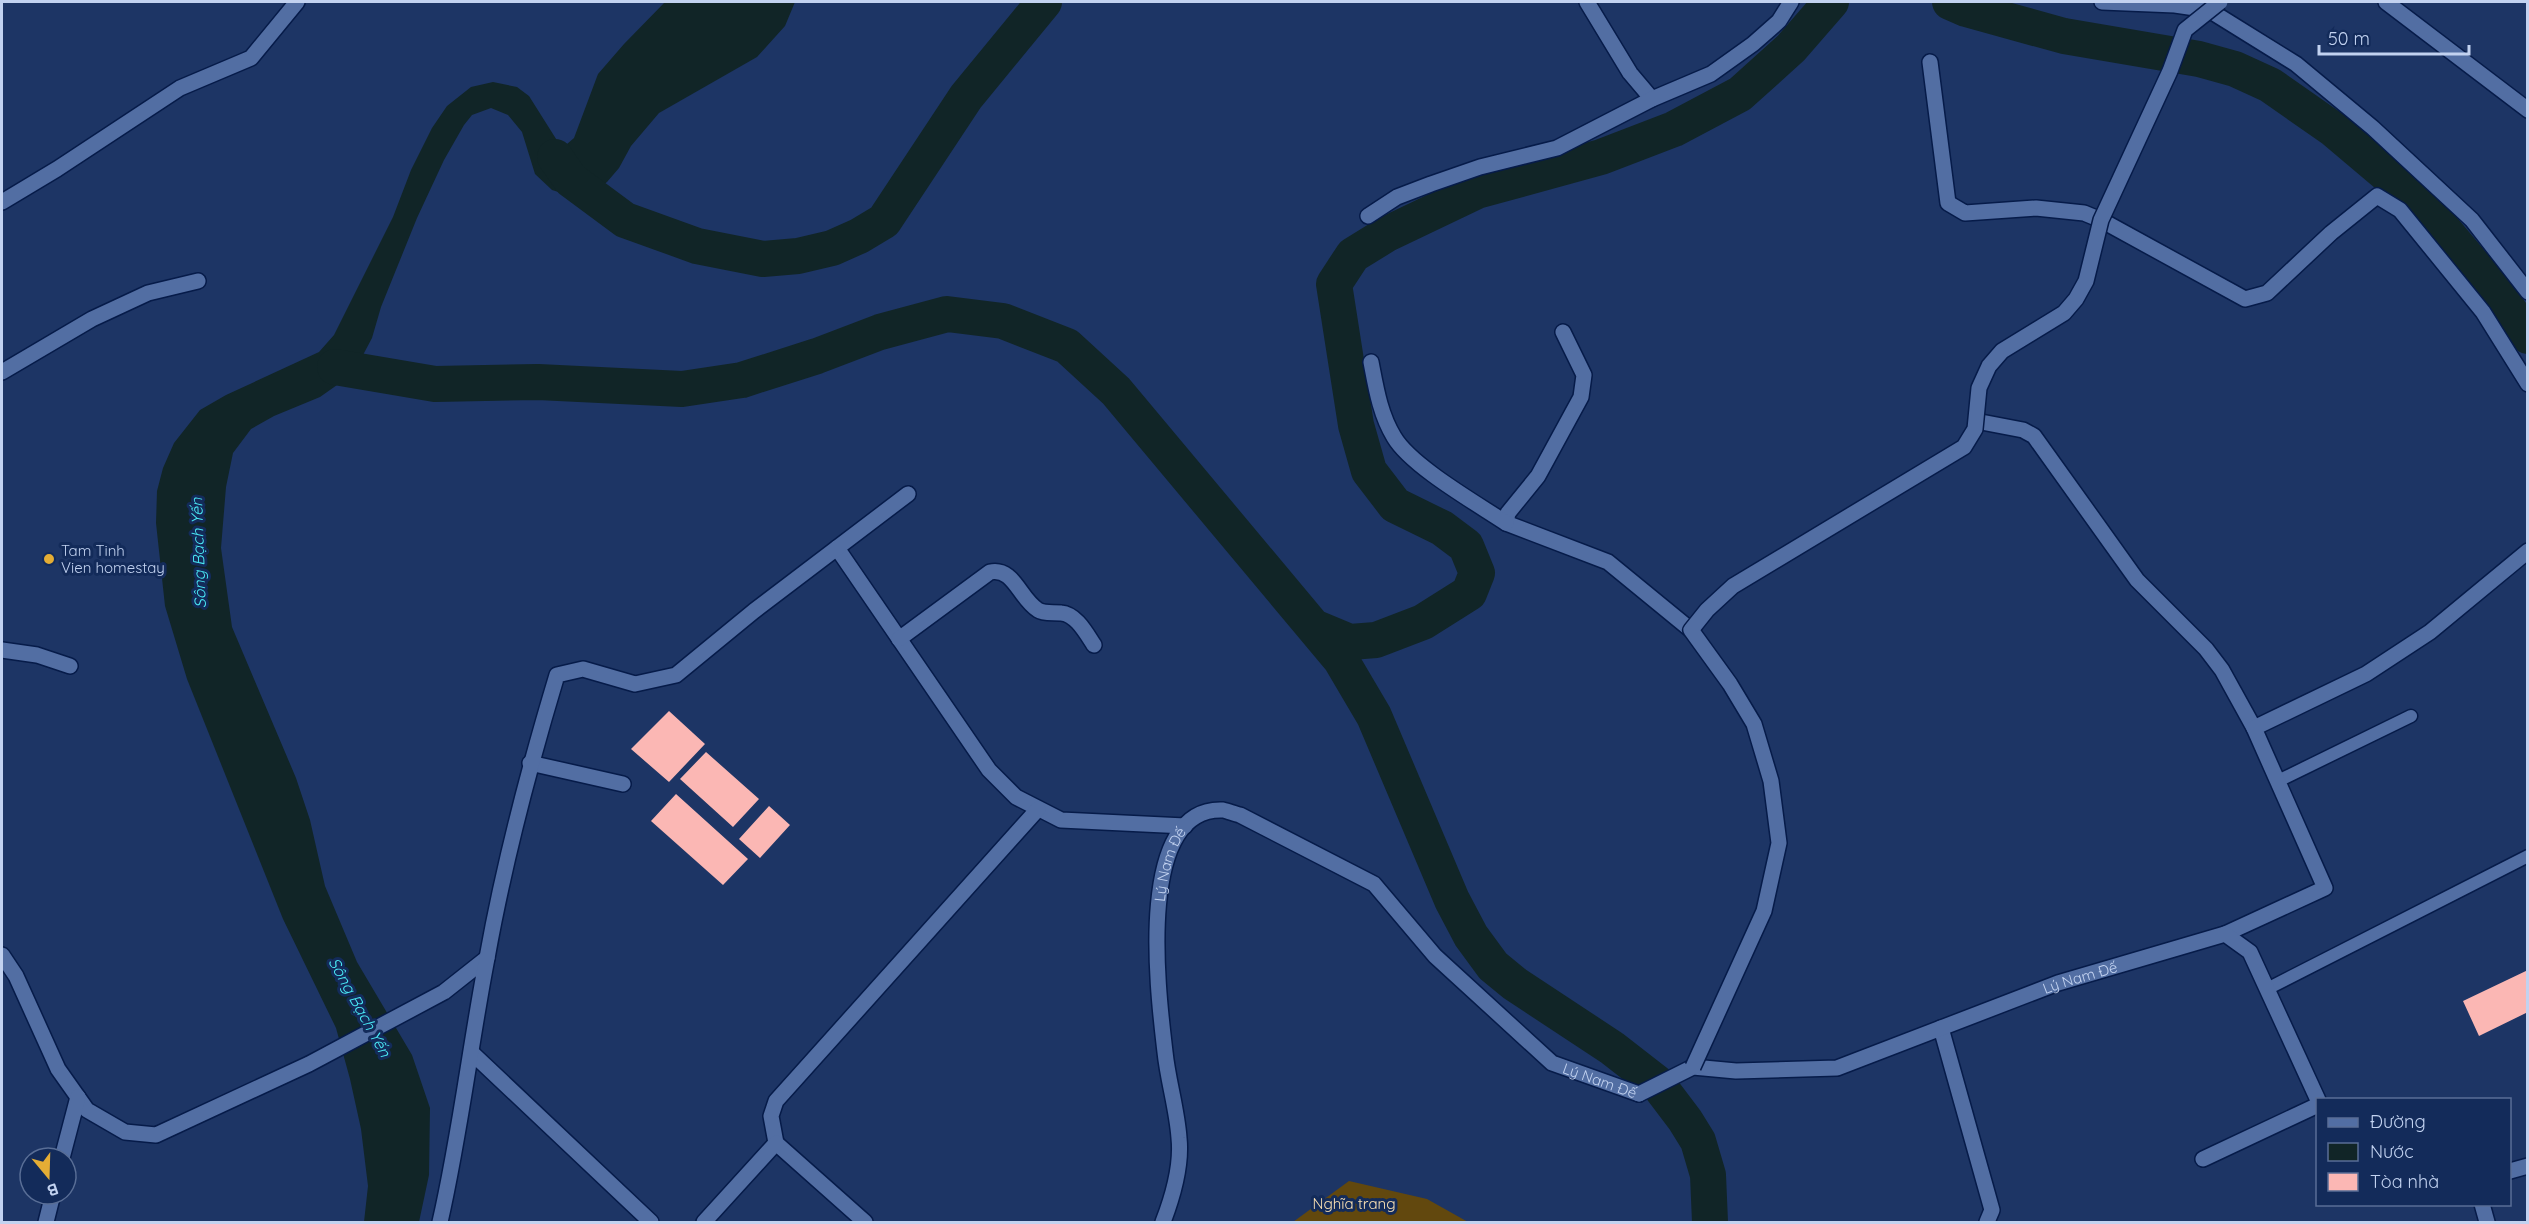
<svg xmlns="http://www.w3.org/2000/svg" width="2529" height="1224" viewBox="0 0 2529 1224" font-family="Quicksand,sans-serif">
<rect width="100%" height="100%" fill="#1d3565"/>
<path fill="#62480e" d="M1349 1181 1427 1199 1468 1222H1293Z"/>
<path fill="#112527" d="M665 2H795L785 26 757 57 659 113 631 146 619 168 607 182 595 191 571 196 552 190 535 174 522 132 508 115 491 108 472 115 464 125 444 160 417 218 381 307 372 338 363 355 347 378 320 397 274 416 251 429 233 453 226 487 221 548 232 627 296 778 310 820 325 886 357 962 412 1055 430 1108 429 1175 419 1222H364L368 1186 361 1129 350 1079 336 1028 283 919 187 679 165 606 156 523 157 491 163 468 174 443 200 410 226 395 319 352 334 335 393 217 411 170 432 128 447 106 471 87 493 82 517 87 529 96 558 142 567 144 574 138 598 74 624 44Z"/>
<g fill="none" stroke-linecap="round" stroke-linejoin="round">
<path stroke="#112527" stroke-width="36" d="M1950 2 1966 9 2064 36 2199 59 2235 69 2270 85 2333 129 2423 205 2491 286 2528 336
M555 157 571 180 625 220 697 246 763 259 798 256 832 248 859 236 884 221 966 97 1044 2
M335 367 435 384 538 382 682 389 742 380 817 356 880 332 947 314 1003 321 1067 346 1116 391 1341 660 1374 716 1452 900 1471 936 1493 966 1515 984 1612 1048 1657 1083 1685 1120 1698 1141 1708 1175 1710 1222
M1314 627 1350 642 1376 640 1423 622 1469 593 1477 573 1466 546 1442 528 1395 505 1369 471 1356 425 1334 284 1353 255 1387 234 1477 191 1601 157 1674 129 1740 94 1791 48 1831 2"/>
</g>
<path fill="#fbb7b4" d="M669 711 705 744 669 782 631 749Z
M706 752 759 799 733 827 680 779Z
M676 794 748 859 723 885 651 821Z
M769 806 790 825 760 858 739 839Z
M2528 970V1012L2479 1036 2463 1001Z"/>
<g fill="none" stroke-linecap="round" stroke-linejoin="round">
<g stroke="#061b49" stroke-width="15">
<path id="service" d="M2278 781 2411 716
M2267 989 2528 856"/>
</g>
<g stroke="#061b49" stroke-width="18">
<g id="minor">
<path d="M1587 2 1630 73 1652 99"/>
<path d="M2102 2 2175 5 2209 10 2296 64 2373 128 2472 220 2528 292"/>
<path d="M2386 2 2528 110"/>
<path d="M1930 62 1948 203 1965 213 2036 208 2084 213 2101 220 2245 299 2267 293 2331 233 2377 196 2400 210 2483 312 2528 384"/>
<path d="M2 202 57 169 180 88 251 58 297 2"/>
<path d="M1368 216 1397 197 1431 184 1480 167 1557 148 1652 99 1711 74 1753 44 1779 21 1791 2"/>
<path d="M1563 332 1584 375 1581 397 1538 476 1508 513 1506 523 1608 562 1691 630"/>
<path d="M1371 362C1376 388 1380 414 1394 437 1411 466 1476 503 1506 523"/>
<path d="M2 372 92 319 148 293 198 281"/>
<path d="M1976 421 2023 430 2034 436 2137 580 2206 649 2222 670 2254 728"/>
<path d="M837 548 989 770 1016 797 1061 820 1185 826"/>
<path d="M899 639 990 572C1014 567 1019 598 1038 610 1044 614 1054 612 1061 613 1076 614 1086 633 1094 645"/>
<path d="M2 650 37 655 70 666"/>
<path d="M530 763 623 784"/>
<path d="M2225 934 2325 888 2254 728 2366 674 2430 632 2528 551"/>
<path d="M2 955 16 976 58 1069 87 1110 125 1132 156 1135 309 1064 444 992 487 958"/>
<path d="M1941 1028 1992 1210 1987 1222"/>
<path d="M472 1053 651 1222"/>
<path id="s1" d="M1639 1094 1693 1067 1736 1071 1837 1068 2058 983 2225 934 2250 952 2318 1100"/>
<path d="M776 1143 771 1116 776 1101 1038 809"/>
<path d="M62 1158 78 1097"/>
<path d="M2203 1159 2318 1105"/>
<path d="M2510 1171 2528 1166"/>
<path d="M2482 1204 2487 1222"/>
<path d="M46 1222 53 1194"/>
<path d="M440 1222C460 1135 470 1046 487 958 504 863 529 768 557 675L583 669 635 684 676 675 754 611 908 494"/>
<path d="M704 1222 776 1143 865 1222"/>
</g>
</g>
<g stroke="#061b49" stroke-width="18">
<g id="tertiary">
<path id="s2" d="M1163 1222C1173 1196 1182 1166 1179 1138 1177 1109 1168 1081 1165 1052 1159 1000 1133 806 1223 810 1228 811 1235 814 1240 815L1374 884 1435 956 1552 1063 1639 1094"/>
</g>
</g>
<use href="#service" stroke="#526ea3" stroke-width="12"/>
<use href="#minor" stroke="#526ea3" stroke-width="15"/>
<use href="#tertiary" stroke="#526ea3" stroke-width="15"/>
<g stroke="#061b49" stroke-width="18" stroke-linecap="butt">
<path id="tertiary-bridge" d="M1693 1067 1764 911 1779 843 1771 781 1754 724 1730 684 1691 630 1707 610 1733 586 1964 447 1975 429 1979 388 1989 366 2002 351 2064 313 2076 299 2086 281 2101 220 2170 71 2185 30 2220 2"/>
</g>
<use href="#tertiary-bridge" stroke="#526ea3" stroke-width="15"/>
</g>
<circle fill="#e4ad35" stroke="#132b5a" stroke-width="2" cx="49" cy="559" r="6"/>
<g text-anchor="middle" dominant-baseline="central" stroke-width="6" stroke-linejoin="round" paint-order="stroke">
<g font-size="15" fill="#c2d2f0" stroke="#132b5a" text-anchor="start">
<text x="61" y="550">Tam Tinh<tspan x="61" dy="17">Vien homestay</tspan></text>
</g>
<g font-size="15" fill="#c2d2f0" stroke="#132b5a">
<text stroke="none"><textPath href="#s2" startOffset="363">Lý Nam Đế</textPath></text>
<text stroke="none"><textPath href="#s1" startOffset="464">Lý Nam Đế</textPath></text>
<text stroke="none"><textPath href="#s2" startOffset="921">Lý Nam Đế</textPath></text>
</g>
<g font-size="15" fill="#fae1b4" stroke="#132b5a">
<text x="1354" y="1203">Nghĩa trang</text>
</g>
<g font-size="16" font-style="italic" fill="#4beaf6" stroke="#132b5a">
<text transform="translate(198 553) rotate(-92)">Sông Bạch Yến</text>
<text transform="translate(360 1007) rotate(61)">Sông Bạch Yến</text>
</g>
</g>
<rect width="2529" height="1224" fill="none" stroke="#c2d2f0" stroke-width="6"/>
<rect x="2316" y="1098" width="195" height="108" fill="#132b5a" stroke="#596e96" stroke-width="1.5"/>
<rect x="2328" y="1118" width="30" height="9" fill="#526ea3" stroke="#596e96" stroke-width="1.5"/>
<text x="2370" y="1128" font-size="18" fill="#c2d2f0">Đường</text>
<rect x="2328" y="1143" width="30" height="18" fill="#112527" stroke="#596e96" stroke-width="1.5"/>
<text x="2370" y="1158" font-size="18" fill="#c2d2f0">Nước</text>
<rect x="2328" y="1173" width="30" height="18" fill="#fbb7b4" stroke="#596e96" stroke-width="1.5"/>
<text x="2370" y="1188" font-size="18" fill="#c2d2f0">Tòa nhà</text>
<g transform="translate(48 1176) rotate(161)"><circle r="28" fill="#132b5a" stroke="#596e96" stroke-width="1.5"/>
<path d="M0-4.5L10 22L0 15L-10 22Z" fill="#e4ad35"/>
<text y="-9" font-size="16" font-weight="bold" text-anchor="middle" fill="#c2d2f0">B</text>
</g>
<path d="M2319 45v9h150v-9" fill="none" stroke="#c2d2f0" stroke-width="3"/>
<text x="2328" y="45" font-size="18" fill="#c2d2f0" stroke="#132b5a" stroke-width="4.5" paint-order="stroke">50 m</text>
</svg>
